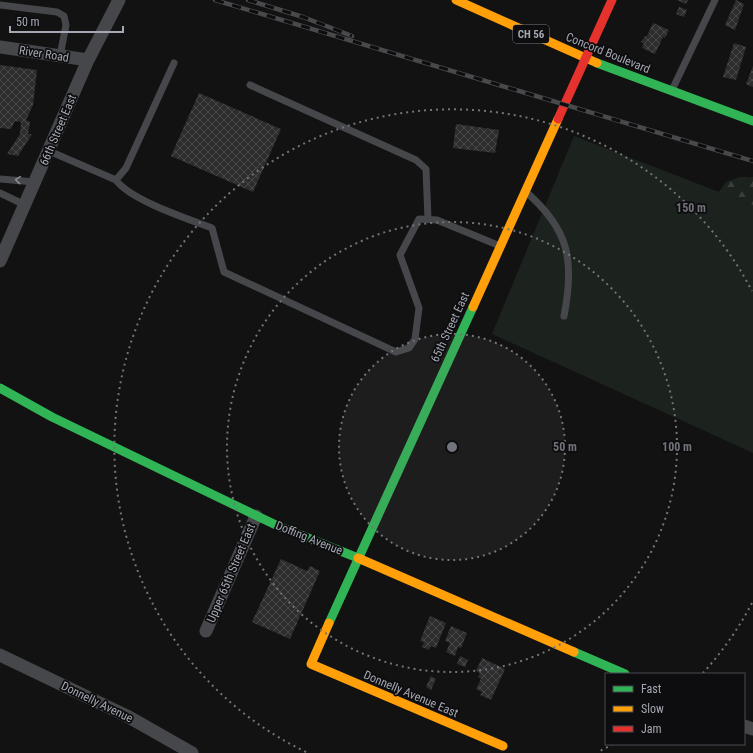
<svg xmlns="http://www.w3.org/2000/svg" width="753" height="753" viewBox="0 0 753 753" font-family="'Roboto Condensed',sans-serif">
<defs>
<pattern id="forest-firs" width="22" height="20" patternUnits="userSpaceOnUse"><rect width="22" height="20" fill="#1c221d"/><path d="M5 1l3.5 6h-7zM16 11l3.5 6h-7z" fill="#3a3f3b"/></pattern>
<pattern id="building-cross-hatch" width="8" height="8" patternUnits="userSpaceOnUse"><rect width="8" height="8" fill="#2d2d2e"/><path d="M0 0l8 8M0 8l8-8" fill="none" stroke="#48494a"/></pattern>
</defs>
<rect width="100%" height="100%" fill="#121212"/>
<path fill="url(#forest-firs)" d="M740 177H753V219L719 192 726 182Z"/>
<path fill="#1c221d" d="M574 136 753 205V453L492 334Z"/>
<path fill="url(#building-cross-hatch)" d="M677 0H688L686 4Z
M736 0 744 4 735 30 725 25Z
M679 7 687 10 684 17 676 14Z
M653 23 669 30 665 38 663 37 655 54 642 48 644 43 641 42 645 36H647Z
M734 43 746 47 736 80 723 77Z
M0 65 37 70 33 105 26 120 30 122 28 134H32L18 156 7 154 20 134 21 122 15 121 11 129 0 128Z
M753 66V87L746 84Z
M199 93 281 129 253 192 171 156Z
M456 124 499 130 495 153 453 148Z
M281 559 307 571 310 566 320 571 290 639 252 622Z
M430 616 446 623 436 648 431 646 429 650 422 647 424 642 420 641Z
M451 626 467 633 461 648 458 647 455 656 446 652 450 643 445 641Z
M460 656 468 660 465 667 457 664Z
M482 658 505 669 491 700 480 695 482 692 476 689 481 679 478 677 480 673 476 671Z
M431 676 436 679 431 690 426 687Z"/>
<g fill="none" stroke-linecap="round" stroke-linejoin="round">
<path stroke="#46474b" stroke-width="7" d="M0 5 57 12 64 16 66 25 60 56
M250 85 416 160 426 169 428 219
M673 88 715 0
M49 151 116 180 126 168 174 63
M0 179 35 182
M116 180C130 200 188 219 212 228L224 272 396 352 409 348 415 339 419 308 400 255 419 219 437 220 500 246
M525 191C569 229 575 260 564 316
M0 193 25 205"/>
<path stroke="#46474b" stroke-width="13" d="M0 47 88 60
M0 261 88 60 119 0
M206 631 256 516
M0 655 127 716 192 753
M744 726 753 729"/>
<path stroke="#30b455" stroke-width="9" d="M597 63 753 121
M0 388 52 417 278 526 358 558
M329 623 473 307
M574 652 625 674"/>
<path stroke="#ff9f0a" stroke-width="9" d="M456 0 597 63
M473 307 558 119
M358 558 574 652
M329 623 311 664 503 746"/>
<path stroke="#e5322d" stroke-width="9" d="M558 119 612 0"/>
<g stroke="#48494b" stroke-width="4.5">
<path id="rail" d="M215 0 753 161
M248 0 303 17 352 36"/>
</g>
<use href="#rail" stroke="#0d0c0e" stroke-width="3" stroke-dasharray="9" stroke-linecap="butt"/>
</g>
<defs><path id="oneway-chevron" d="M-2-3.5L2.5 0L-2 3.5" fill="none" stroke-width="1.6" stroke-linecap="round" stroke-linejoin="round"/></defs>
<use stroke="#888b93" href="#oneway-chevron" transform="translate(18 180) rotate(-175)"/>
<circle cx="452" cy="447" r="113" fill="#71747a" fill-opacity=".12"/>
<g fill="none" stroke="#71747a" stroke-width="2" stroke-dasharray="2 4">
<circle cx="452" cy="447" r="113"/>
<circle cx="452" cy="447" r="225"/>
<path d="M752 603A338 338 0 0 1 703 673M613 744A338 338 0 0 1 598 752M306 752A338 338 0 1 1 752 291"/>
</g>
<g text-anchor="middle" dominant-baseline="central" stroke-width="3.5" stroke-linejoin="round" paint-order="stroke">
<rect fill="#0d0c0e" stroke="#777981" stroke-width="1" x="513" y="25" width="36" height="18" rx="3"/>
<g font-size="11" font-weight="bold" fill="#a4a8b2">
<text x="531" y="34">CH 56</text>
</g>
<g font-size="12" fill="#a4a8b2" stroke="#0d0c0e">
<text transform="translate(608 53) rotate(22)">Concord Boulevard</text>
<text transform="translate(44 54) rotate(9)">River Road</text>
<text transform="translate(58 130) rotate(-67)">66th Street East</text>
<text transform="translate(450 327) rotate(-65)">65th Street East</text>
<text transform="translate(309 538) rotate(22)">Doffing Avenue</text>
<text transform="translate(231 573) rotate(-67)">Upper 65th Street East</text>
<text transform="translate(411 694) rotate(23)">Donnelly Avenue East</text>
<text transform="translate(97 702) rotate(26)">Donnelly Avenue</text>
</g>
</g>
<circle cx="452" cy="447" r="6" fill="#71747a" stroke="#0d0c0e" stroke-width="2"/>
<g font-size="12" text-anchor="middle" font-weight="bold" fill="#71747a" stroke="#0d0c0e" stroke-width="3.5" stroke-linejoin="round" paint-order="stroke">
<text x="691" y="212">150 m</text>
<text x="565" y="451">50 m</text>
<text x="677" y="451">100 m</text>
</g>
<rect x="605" y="673" width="140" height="72" fill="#0d0c0e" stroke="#494a50"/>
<rect x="613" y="686" width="20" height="6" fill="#30b455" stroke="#494a50"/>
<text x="641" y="693" font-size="12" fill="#a4a8b2">Fast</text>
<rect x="613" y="706" width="20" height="6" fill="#ff9f0a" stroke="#494a50"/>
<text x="641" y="713" font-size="12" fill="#a4a8b2">Slow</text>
<rect x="613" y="726" width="20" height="6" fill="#e5322d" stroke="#494a50"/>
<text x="641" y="733" font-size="12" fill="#a4a8b2">Jam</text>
<path d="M10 26v6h113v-6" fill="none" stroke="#a4a8b2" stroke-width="2"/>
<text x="16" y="26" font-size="12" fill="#a4a8b2" stroke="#0d0c0e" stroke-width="3" paint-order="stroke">50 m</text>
</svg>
